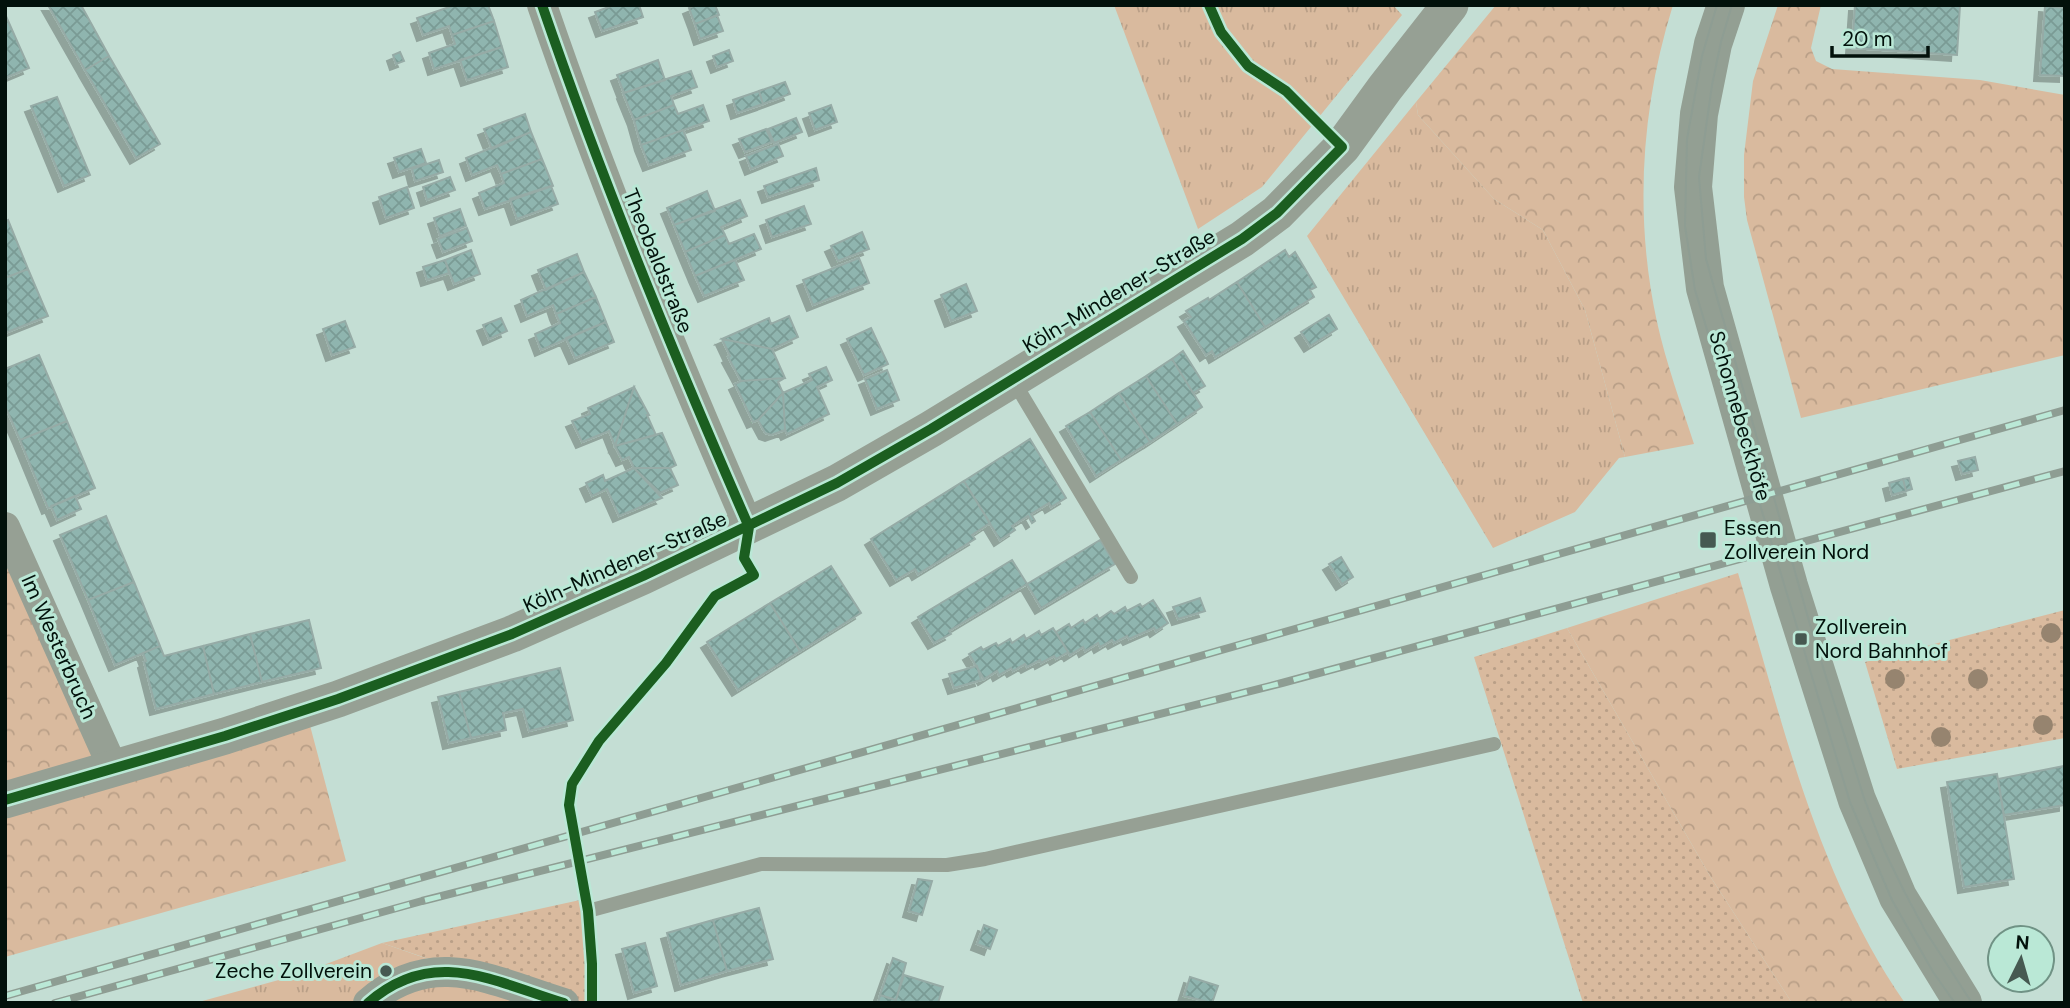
<svg xmlns="http://www.w3.org/2000/svg" width="2070" height="1008" viewBox="0 0 2070 1008" font-family="'DM Sans',sans-serif">
<defs>
<pattern id="grass-dots" width="8" height="8" patternUnits="userSpaceOnUse" patternTransform="scale(1.75)"><rect width="8" height="8" fill="#d9ba9e"/><path d="M2 2h.1M6 6h.1" fill="none" stroke="#b99f87" stroke-width="1.8" stroke-linecap="round"/></pattern>
<pattern id="forest-crowns" width="20" height="18" patternUnits="userSpaceOnUse" patternTransform="scale(1.75)"><rect width="20" height="18" fill="#d9ba9e"/><path d="M2 6a3 3 0 1 1 6 0M12 15a3 3 0 1 1 6 0" fill="none" stroke="#b99f87"/></pattern>
<pattern id="park-tufts" width="24" height="20" patternUnits="userSpaceOnUse" patternTransform="scale(1.75)"><rect width="24" height="20" fill="#d9ba9e"/><path d="M3 7l-1-3M5 7V3M7 7l1-3M15 17l-1-3M17 17v-4M19 17l1-3" fill="none" stroke="#b99f87"/></pattern>
<pattern id="building-cross-hatch" width="8" height="8" patternUnits="userSpaceOnUse" patternTransform="scale(1.75)"><rect width="8" height="8" fill="#8fb5af"/><path d="M0 0l8 8M0 8l8-8" fill="none" stroke="#7a9b95"/></pattern>
<filter id="shadow"><feDropShadow dx="-6" dy="6" stdDeviation="0" flood-color="#0004"/></filter>
</defs>
<rect width="100%" height="100%" fill="#c4ded4"/>
<path fill="url(#grass-dots)" d="M2065 610V738L1897 769 1865 662Z
M1567 628 1710 876 1792 1003H1583L1474 657Z
M580 900 585 938V1003L455 968 382 943Z"/>
<path fill="url(#forest-crowns)" d="M1496 5H1673C1641 107 1634 217 1657 322 1666 363 1681 404 1694 444L1625 457 1585 310 1543 230 1494 199 1418 115 1416 102Z
M1778 5H1821L1811 48 1816 61 1832 69 1980 80 2065 95V355L1801 418 1747 220 1744 197V155L1753 81Z
M5 555 111 777 308 718 346 861 5 957Z
M1738 573C1782 720 1816 875 1905 1003H1792L1710 876 1567 628Z"/>
<path fill="url(#park-tufts)" d="M1114 5H1393L1402 15 1262 187 1198 229Z
M1416 102 1418 115 1494 199 1543 230 1585 310 1625 457 1619 458 1575 512 1493 548 1307 236Z
M382 943 555 1003H195L297 975Z"/>
<path fill="url(#building-cross-hatch)" stroke="#96aba6" stroke-width="2" filter="url(#shadow)" d="M48 5H81L109 56 85 70Z
M455 5H488L494 21 452 35 449 26 423 35 417 18Z
M614 5H639L643 17 602 31 595 12Z
M696 5H715L719 15 695 24 689 8Z
M1855 5H1960L1957 55 1852 48Z
M2045 6 2065 8V76L2040 75Z
M5 14 29 68 5 78Z
M717 15 723 31 700 39 695 24Z
M494 21 502 47 434 69 429 53 455 44 452 35Z
M502 47 508 67 467 80 460 60Z
M729 50 733 61 717 67 713 56Z
M400 52 404 61 396 64 393 55Z
M109 56 160 144 136 158 85 70Z
M658 60 665 80 624 93 617 75Z
M691 71 697 87 671 96 674 105 634 120 623 93Z
M785 82 790 94 763 104 759 91Z
M759 91 763 104 737 113 733 100Z
M57 97 90 175 64 186 31 106Z
M674 105 678 114 703 105 709 121 641 145 634 120Z
M831 105 837 122 815 130 809 113Z
M525 114 531 132 492 149 484 129Z
M796 118 802 132 774 143 768 129Z
M766 129 772 142 745 152 739 139Z
M683 130 691 150 649 165 641 145Z
M531 132 542 159 501 174 497 165 472 175 466 158Z
M778 144 783 156 751 169 746 156Z
M421 149 426 163 399 172 394 158Z
M542 159 553 186 485 209 479 193 504 183 501 174Z
M439 160 443 172 415 181 412 169Z
M816 168 819 180 768 197 764 186Z
M450 177 455 190 427 200 423 187Z
M551 186 558 204 517 219 510 199Z
M407 187 414 208 386 218 379 197Z
M707 191 715 211 674 225 667 208Z
M740 200 747 216 721 227 725 235 685 252 674 225Z
M804 206 811 224 772 237 766 220Z
M460 209 466 226 440 236 434 218Z
M8 220 28 269 5 278V222Z
M467 228 472 241 443 252 438 239Z
M862 232 869 249 838 261 831 246Z
M754 234 761 249 695 276 685 252 725 235 729 244Z
M471 250 480 274 454 284 445 260Z
M1285 250 1289 257 1295 252 1316 287 1310 290 1314 297 1265 327 1237 282Z
M577 254 584 272 546 290 538 270Z
M859 258 869 283 813 305 803 280Z
M445 260 449 273 427 280 423 267Z
M735 260 744 280 704 296 695 276Z
M28 269 48 316 5 333V278Z
M584 272 596 297 556 314 553 305 527 316 521 300Z
M1237 282 1265 327 1215 357 1212 351 1206 355 1184 321 1191 317 1186 311 1208 298 1209 300Z
M966 284 977 311 951 321 941 295Z
M596 297 606 322 541 350 535 334 560 323 556 314Z
M1329 315 1337 329 1310 346 1301 332Z
M789 316 798 337 772 349 722 339 769 318 771 324Z
M501 318 507 331 489 339 483 325Z
M345 321 355 347 332 355 323 329Z
M606 322 614 342 575 358 566 338Z
M871 328 888 364 864 375 847 339Z
M722 339 772 349 785 378 741 381 728 357 730 356Z
M1183 351 1205 386 1193 393 1172 359Z
M39 355 67 421 20 440 5 406V369Z
M1172 359 1202 407 1177 424 1146 376Z
M826 367 832 380 817 387 829 414 787 434 785 430 783 393 812 380 809 374Z
M887 370 899 400 877 409 865 379Z
M1146 376 1177 424 1150 442 1119 393Z
M785 378 778 382 783 393 758 420 753 422 735 384 741 381Z
M634 387 649 415H647L656 435 615 446Z
M634 387 615 446 609 431 582 442 572 421 590 414 588 408Z
M783 393 785 430 771 435 765 433 758 420Z
M1119 393 1150 442 1121 460 1090 412Z
M1090 412 1121 460 1096 476 1066 426Z
M67 421 95 488 48 508 20 440Z
M662 433 676 465 670 468H634L629 457 622 460 615 446Z
M1030 439 1066 498 1051 507 1049 503 1031 514 1035 521 1032 523 1028 516 1012 526 1015 530 1000 540 964 481Z
M1975 457 1978 470 1962 474 1958 461Z
M634 468H670L678 485 660 493Z
M634 468 662 498 619 516 607 489 592 496 586 483 603 475 605 481Z
M1909 478 1912 489 1906 491 1903 479Z
M1903 479 1906 491 1892 495 1889 483Z
M964 481 990 523 972 535 975 539 918 574 915 569 896 580 871 539Z
M75 496 81 509 57 520 51 506Z
M106 516 134 582 88 600 60 535Z
M1100 540 1115 564 1041 608 1027 584Z
M1341 557 1353 577 1342 584 1329 564Z
M1012 560 1027 584 949 631 951 634 934 643 918 617Z
M831 566 861 613 800 651 770 603Z
M134 582 160 646 115 665 88 600Z
M1200 598 1205 611 1178 619 1173 607Z
M1153 600 1168 623 1156 631 1154 628 1129 639 1127 636 1114 643 1112 640 1100 647 1098 643 1085 651 1083 647 1070 655 1056 632 1069 624 1071 628 1083 620 1085 623 1097 615 1099 619 1111 611 1114 614 1125 607 1127 611 1140 604 1142 607Z
M770 603 800 651 738 690 707 642Z
M309 620 321 668 262 682 250 634Z
M1053 628 1068 652 1056 659 1054 656 1041 663 1040 660 1027 667 1025 664 1013 671 1011 668 999 675 997 671 984 679 969 654 981 647 983 650 996 643 998 646 1010 639 1012 643 1024 635 1026 639 1039 631 1041 635Z
M250 634 262 682 214 694 203 646Z
M160 646 164 656 203 646 214 694 156 709 144 662 146 661 143 653Z
M977 666 981 680 954 688 949 674Z
M560 668 573 720 529 731 523 709 503 713 506 730 471 738 459 692Z
M459 692 471 738 449 743 438 697Z
M2064 766 2065 805 2004 815 1998 779Z
M1997 774 2014 879 1964 887 1947 782Z
M918 879 932 881 922 915 909 911Z
M759 908 773 959 727 971 713 920Z
M713 920 727 971 681 985 667 933Z
M984 925 997 930 990 949 977 944Z
M645 943 657 986 634 993 622 949Z
M893 958 906 963 896 1000 880 995Z
M904 975 943 987 938 1003H895Z
M1190 977 1218 986 1212 1003 1184 996Z
M880 995 896 1000 895 1003H878Z"/>
<g fill="none" stroke-linecap="round" stroke-linejoin="round">
<path stroke="#96a094" stroke-width="14" d="M1013 380 1131 577
M588 911 761 864 947 865 985 859 1494 744"/>
<path stroke="#96a094" stroke-width="30" d="M542 5C603 183 674 356 749 527
M5 527 113 768
M368 1003C433 946 492 981 564 1003"/>
<path stroke="#96a094" stroke-width="37" d="M5 800 225 736 338 699 512 634 643 576 837 483 931 429 1242 239 1277 213 1342 147 1385 88 1450 5"/>
<path stroke="#939f93" stroke-width="38" d="M1726 5 1713 44 1699 114 1693 187 1705 288 1789 586 1857 800 1898 897 1963 1003"/>
<path stroke="#8e9d93" stroke-width="2" d="M1717 5 1702 56 1687 139 1685 226 1695 290 1850 802 1892 900 1933 972 1955 1003
M1732 5 1721 42 1712 85 1699 177 1706 259 1813 635 1864 798 1884 850 1905 893 1926 932 1972 1003"/>
<g stroke="#8e9d93" stroke-width="8">
<path id="rail" d="M5 996 2065 410
M55 1003 422 901 1282 683 2065 471"/>
</g>
<use href="#rail" stroke="#bae8d6" stroke-width="5" stroke-dasharray="16" stroke-linecap="butt"/>
<g stroke="#bae8d6" stroke-width="15">
<path id="cycleway" d="M542 5C603 183 674 356 749 527
M5 800 225 736 338 699 512 634 643 576 837 483 931 429 1242 239 1277 213 1342 147 1286 91 1248 66 1221 32 1209 5
M368 1003C433 946 492 981 564 1003
M592 1003V964L588 911 569 805 572 784 599 741 666 663 715 596 754 575 744 558 749 527"/>
</g>
<use href="#cycleway" stroke="#1b5e20" stroke-width="10"/>
</g>
<g fill="#96846f">
<circle cx="2051" cy="633" r="10"/>
<circle cx="1895" cy="679" r="10"/>
<circle cx="1978" cy="679" r="10"/>
<circle cx="2043" cy="725" r="10"/>
<circle cx="1941" cy="737" r="10"/>
</g>
<g fill="#465951" stroke="#bae8d6" stroke-width="2.5">
<rect x="1699" y="531" width="18" height="18" rx="3.5"/>
<rect x="1794" y="632" width="14" height="14" rx="3.5"/>
<circle cx="386" cy="971" r="7"/>
</g>
<g text-anchor="middle" dominant-baseline="central" stroke-width="6" stroke-linejoin="round" paint-order="stroke">
<g font-size="21" fill="#02110b" stroke="#bae8d6">
<text transform="translate(658 261) rotate(68)">Theobaldstraße</text>
<text transform="translate(1119 291) rotate(-31)">Köln-Mindener-Straße</text>
<text transform="translate(1740 416) rotate(74)">Schonnebeckhöfe</text>
<text transform="translate(625 562) rotate(-24)">Köln-Mindener-Straße</text>
<text transform="translate(59 647) rotate(66)">Im Westerbruch</text>
</g>
<g font-size="21" fill="#02110b" stroke="#bae8d6" text-anchor="start">
<text x="1724" y="528">Essen<tspan x="1724" dy="24">Zollverein Nord</tspan></text>
<text x="1815" y="627">Zollverein<tspan x="1815" dy="24">Nord Bahnhof</tspan></text>
<text x="372" y="971" text-anchor="end">Zeche Zollverein</text>
</g>
</g>
<rect width="2070" height="1008" fill="none" stroke="#02110b" stroke-width="14"/>
<g transform="translate(2021 959) rotate(5)"><circle r="33" fill="#bae8d6" stroke="#709285" stroke-width="2"/>
<path d="M0-5L12 26L0 18L-12 26Z" fill="#465951"/>
<text y="-10" font-size="19" font-weight="bold" text-anchor="middle" fill="#02110b">N</text>
</g>
<path d="M1832 46v10h96v-10" fill="none" stroke="#02110b" stroke-width="3.5"/>
<text x="1842" y="46" font-size="21" fill="#02110b" stroke="#bae8d6" stroke-width="5" paint-order="stroke">20 m</text>
</svg>
